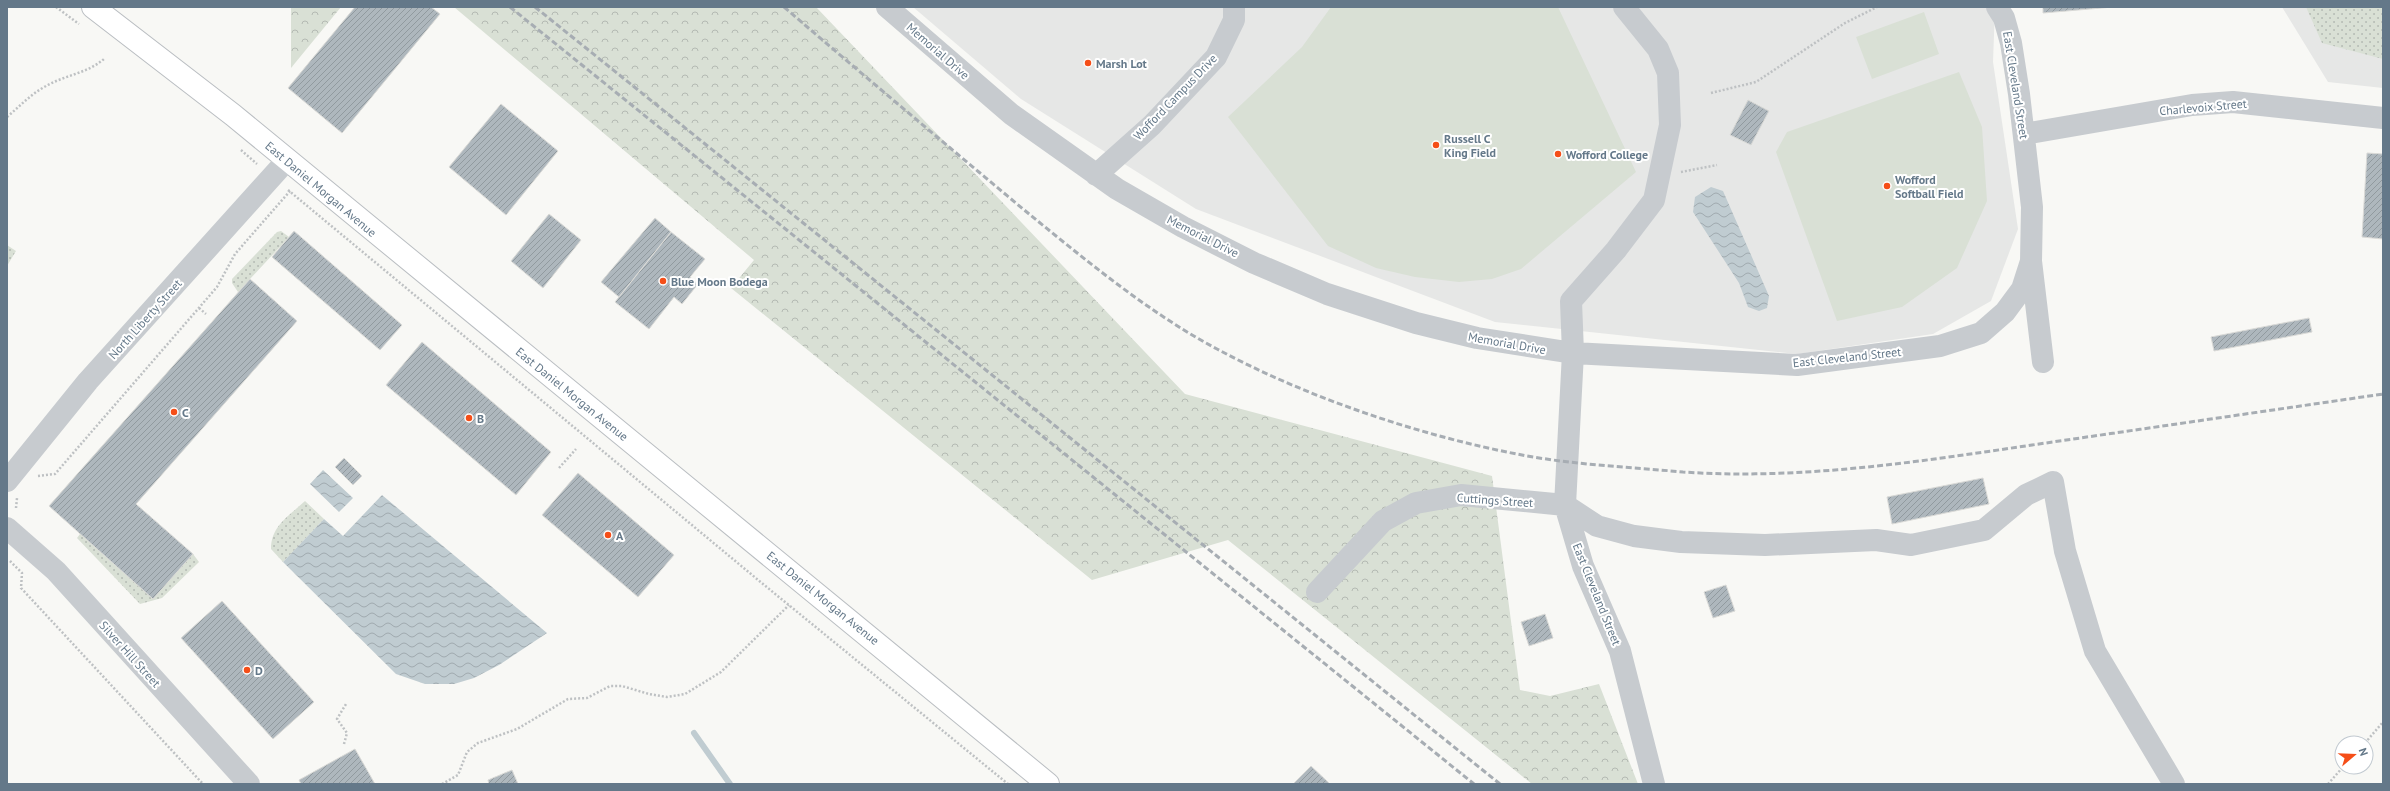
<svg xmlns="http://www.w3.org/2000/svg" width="2390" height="791" viewBox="0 0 2390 791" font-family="'PT Sans',sans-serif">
<defs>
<pattern id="grass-dots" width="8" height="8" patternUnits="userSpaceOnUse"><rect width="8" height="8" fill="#d9e0d5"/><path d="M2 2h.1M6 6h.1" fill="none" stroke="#b4bab3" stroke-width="1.8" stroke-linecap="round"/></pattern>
<pattern id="forest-crowns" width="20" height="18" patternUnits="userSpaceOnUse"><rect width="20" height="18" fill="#d9e0d5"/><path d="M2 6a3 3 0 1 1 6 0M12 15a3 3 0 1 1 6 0" fill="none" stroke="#b4bab3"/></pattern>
<pattern id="water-waves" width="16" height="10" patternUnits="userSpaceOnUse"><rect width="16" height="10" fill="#c0ccd1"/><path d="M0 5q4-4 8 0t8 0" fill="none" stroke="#a0aaaf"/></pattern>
<pattern id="building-hatch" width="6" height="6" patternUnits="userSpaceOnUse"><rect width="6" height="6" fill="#aeb7bd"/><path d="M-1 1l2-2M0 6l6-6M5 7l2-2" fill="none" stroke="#919a9f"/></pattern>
</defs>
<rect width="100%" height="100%" fill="#f8f8f5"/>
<path fill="#e6e7e6" d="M913 7H1995L1993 62 2018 229 1991 301 1933 334 1797 354 1495 322 1196 209 1021 99Z
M2282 7H2383V88L2328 82Z"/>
<path fill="url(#grass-dots)" d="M2306 7H2383V59L2322 43Z
M281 231 289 237 238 292 232 283V279L277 232Z
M7 245 16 251 7 266Z
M305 501 324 519 283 562 271 549C271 526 289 516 305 501Z
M80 534 153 599 193 554 199 562 162 598 140 604 77 538Z"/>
<path fill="url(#forest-crowns)" d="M291 7H341L291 68Z
M454 7H816L1185 394 1492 476 1520 690 1550 696 1599 684 1638 784H1532L1228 540 1092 580 731 288 754 260Z"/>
<path fill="#d9e0d5" d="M1331 7H1558L1636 172 1521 269 1492 279 1459 282 1415 277 1376 268 1328 246 1228 117 1302 47Z
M1924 12 1939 54 1872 79 1856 37Z
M1959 72 1982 127 1987 201 1957 268 1902 307 1837 321 1776 152 1787 132Z"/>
<path fill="url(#water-waves)" d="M1711 187 1723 191 1769 296 1767 308 1759 311 1748 307 1739 283 1693 212 1695 197Z
M323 470 353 498 339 512 310 484Z
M382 495 547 633 499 665 474 678 454 684H425L396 674 283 562 324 519 343 536Z"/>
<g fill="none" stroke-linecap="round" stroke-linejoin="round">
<path stroke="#c0ccd1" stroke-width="6" d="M694 733 730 784"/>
</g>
<path fill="url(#building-hatch)" stroke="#dadad7" d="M355 7H431L440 14 342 133 288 88Z
M2043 7H2113L2043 13Z
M1748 100 1769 111 1751 145 1730 135Z
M501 104 558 151 506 215 449 167Z
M2367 153 2383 154V239L2362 237Z
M549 214 581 240 543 288 511 261Z
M655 218 671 232 619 297 601 282Z
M294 231 402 325 380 350 272 257Z
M671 232 705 259 690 277 698 284 682 304 674 297 649 329 615 302Z
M250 279 297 321 136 504 193 554 153 599 49 506Z
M2309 318 2312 332 2214 351 2211 337Z
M422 342 551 452 516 495 386 385Z
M344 458 362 476 353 485 335 467Z
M578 473 674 555 638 597 542 515Z
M1983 478 1989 504 1892 524 1887 497Z
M1726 585 1735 611 1713 618 1704 592Z
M222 601 314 702 273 739 181 638Z
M1545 614 1553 638 1529 646 1521 622Z
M355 749 375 784H301L299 780Z
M1311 766 1330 784H1293Z
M512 770 518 784H489L488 780Z"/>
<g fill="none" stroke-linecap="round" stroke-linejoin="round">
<g stroke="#babec2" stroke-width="24">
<path id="major" d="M93 7 233 115 1048 784"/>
</g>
<path stroke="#bec1c3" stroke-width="2.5" stroke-dasharray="2 2" stroke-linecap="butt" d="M56 7 79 24
M1711 93 1756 82 1845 23 1877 7
M7 117C20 106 31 94 46 86 65 75 89 73 105 58
M241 150 257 164
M1681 172 1717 165
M288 190 763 584 1008 784
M199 308 206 314
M559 468 576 449
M38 476 55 474 217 287 235 254 290 191
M16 508 17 498
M10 561 22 573 21 588 203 784
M2365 743 2383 722
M344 744 347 733 337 719 346 704
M442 784 458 775 467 752 478 743 517 729 568 699 587 698 610 686H622L649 694 667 697 685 694 721 672 789 605
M2328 784 2343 767"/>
<path stroke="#c7cbcf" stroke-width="22" d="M887 7 1011 114 1117 189 1183 227 1254 263 1327 294 1416 323 1477 338 1573 353 1797 365 1940 346 1981 333 2005 312 2022 289 2031 261
M1624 7 1658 49 1668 73 1670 125 1654 200 1616 250 1571 301 1573 353 1565 505 1583 566 1620 651 1654 784
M1997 7 2004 18 2011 43 2019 94 2032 207 2031 261 2043 362
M2024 134 2192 105 2233 102 2383 118
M1096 175 1152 125 1216 57 1234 20V7
M7 481 88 381 287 160
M7 528 56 571 249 784
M1317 592 1383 521 1416 503 1461 495 1565 505 1597 526 1634 536 1681 542 1765 545 1876 540 1911 545 1984 530 2026 495 2053 482 2065 551 2095 651 2174 784"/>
<use href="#major" stroke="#fff" stroke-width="22"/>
<path stroke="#a7adb3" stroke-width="3" stroke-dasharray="6 3" stroke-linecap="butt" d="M510 7 1474 784
M535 7 1500 784
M784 7C863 75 943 142 1023 209 1083 258 1149 313 1217 349 1308 398 1421 436 1522 455 1575 465 1630 467 1683 472 1800 480 1917 462 2032 445 2149 428 2266 411 2383 394"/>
</g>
<g fill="#f54e18" stroke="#fff" stroke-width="1.5">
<circle cx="1088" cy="63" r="4"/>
<circle cx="1436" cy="145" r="4"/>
<circle cx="1558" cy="154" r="4"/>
<circle cx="1887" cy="186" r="4"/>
<circle cx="663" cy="281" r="4"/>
<circle cx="174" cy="412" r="4"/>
<circle cx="469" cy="418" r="4"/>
<circle cx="608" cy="535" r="4"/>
<circle cx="247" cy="670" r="4"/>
</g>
<g text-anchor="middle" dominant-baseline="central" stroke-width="4" stroke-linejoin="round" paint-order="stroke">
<g font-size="12" fill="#647889" stroke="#fff">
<text transform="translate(938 51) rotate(41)">Memorial Drive</text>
<text transform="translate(2016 85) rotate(81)">East Cleveland Street</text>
<text transform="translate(1175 97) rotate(-46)">Wofford Campus Drive</text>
<text transform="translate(2203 107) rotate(-5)">Charlevoix Street</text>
<text transform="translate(321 189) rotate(40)">East Daniel Morgan Avenue</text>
<text transform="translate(1203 236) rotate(27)">Memorial Drive</text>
<text transform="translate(145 319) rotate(-48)">North Liberty Street</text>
<text transform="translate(1507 343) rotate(10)">Memorial Drive</text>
<text transform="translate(1847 357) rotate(-6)">East Cleveland Street</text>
<text transform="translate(572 394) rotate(39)">East Daniel Morgan Avenue</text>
<text transform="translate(1495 500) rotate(4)">Cuttings Street</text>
<text transform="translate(1597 594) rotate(68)">East Cleveland Street</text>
<text transform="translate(823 598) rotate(39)">East Daniel Morgan Avenue</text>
<text transform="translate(130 654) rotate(48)">Silver Hill Street</text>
</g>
<g font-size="12" font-weight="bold" fill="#647889" stroke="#fff" text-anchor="start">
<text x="1096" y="63">Marsh Lot</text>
<text x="1444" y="138">Russell C<tspan x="1444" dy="14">King Field</tspan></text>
<text x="1566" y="154">Wofford College</text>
<text x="1895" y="179">Wofford<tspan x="1895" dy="14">Softball Field</tspan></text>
<text x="671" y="281">Blue Moon Bodega</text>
<text x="182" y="412">C</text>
<text x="477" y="418">B</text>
<text x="616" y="535">A</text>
<text x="255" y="670">D</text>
</g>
</g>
<rect width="2390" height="791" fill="none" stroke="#647889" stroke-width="16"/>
<g transform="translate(2354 755) rotate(71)"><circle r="19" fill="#ffffff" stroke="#c1c9d0"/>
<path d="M0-3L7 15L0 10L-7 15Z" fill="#f54e18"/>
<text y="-6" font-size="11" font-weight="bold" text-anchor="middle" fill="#647889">N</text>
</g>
</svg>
